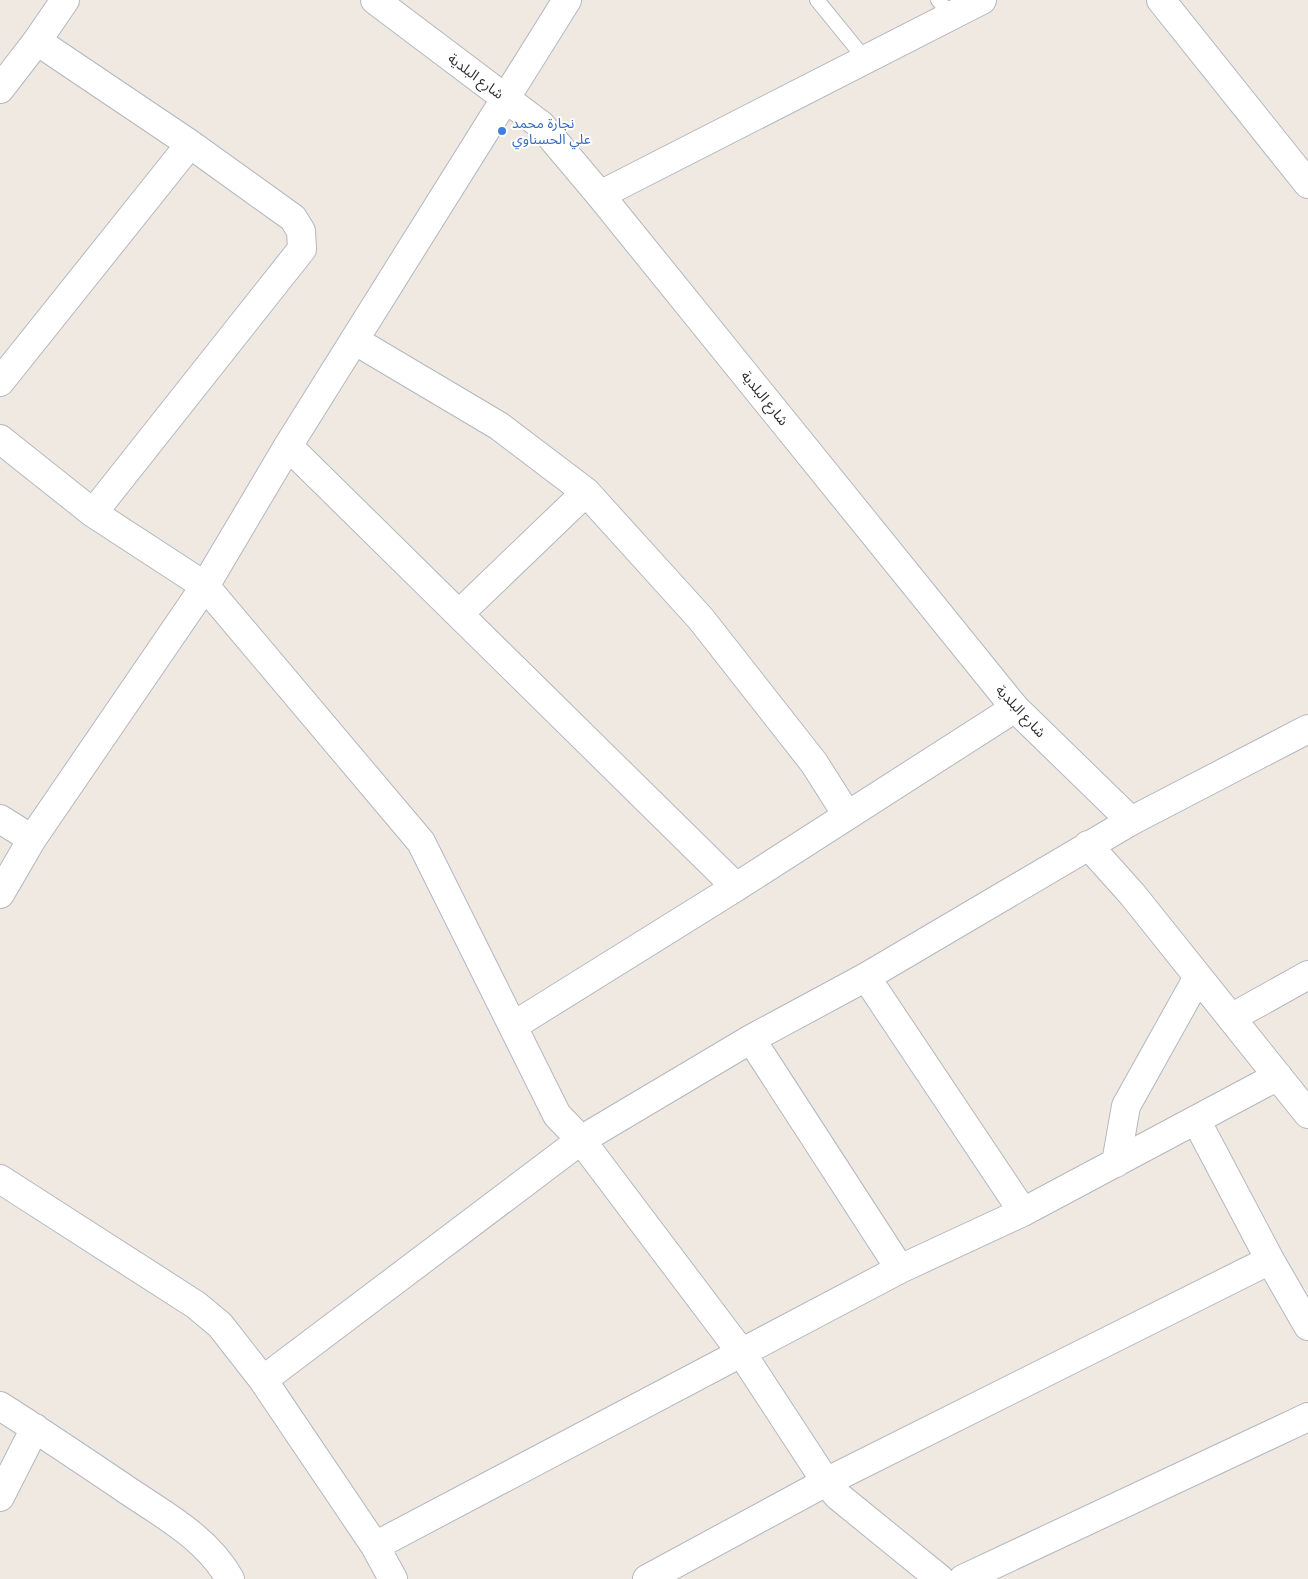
<svg xmlns="http://www.w3.org/2000/svg" width="1308" height="1579" viewBox="0 0 1308 1579" font-family="Raleway,'Noto Sans Arabic',sans-serif">
<rect width="100%" height="100%" fill="#efe9e1"/>
<g fill="none" stroke-linecap="round" stroke-linejoin="round">
<g stroke="#b4b7c1" stroke-width="16">
<path id="service" d="M817 0 865 59
M938 0 951 15"/>
</g>
<g stroke="#b4b7c1" stroke-width="30">
<path id="minor" d="M1161 0 1308 184
M37 41 190 144 293 218 301 231 302 249 93 513
M0 89 37 41 65 0
M600 195 982 0
M354 340 499 426 586 492 701 619 814 763 847 815
M0 382 190 144
M0 439 93 513 205 586 421 842 557 1115 581 1140 741 1352 826 1482 838 1496 940 1579
M288 446 736 887 1015 708
M459 614 586 492
M0 819 32 839
M1088 845 1132 894 1308 1114
M0 894 32 839 205 586 288 446 567 0
M866 977 1023 1212
M1231 1018 1308 975
M513 1026 736 887
M751 1039 900 1269
M1196 1120 1270 1260 1308 1326
M1116 1163 1126 1106 1198 977
M0 1179 196 1305 220 1325 263 1380 375 1546 393 1579
M263 1380 581 1140 751 1039 866 977 1131 821
M0 1406C41 1432 81 1459 121 1486 160 1513 206 1536 230 1579
M0 1497 35 1428
M375 1546 900 1269 1023 1212 1278 1076
M647 1579 826 1482 1270 1260
M963 1579 1308 1417"/>
</g>
<g stroke="#b4b7c1" stroke-width="30">
<path id="secondary" d="M375 0 541 125 600 195 1015 708 1131 821 1308 729"/>
</g>
<use href="#service" stroke="#fff" stroke-width="14"/>
<use href="#minor" stroke="#fff" stroke-width="28"/>
<use href="#secondary" stroke="#fff" stroke-width="28"/>
</g>
<circle fill="#3f7fe0" stroke="#fff" stroke-width="2" cx="502" cy="131" r="5"/>
<g text-anchor="middle" dominant-baseline="central" stroke-width="4" stroke-linejoin="round" paint-order="stroke">
<g font-size="14" fill="#2e2e2e" stroke="#fff">
<text transform="translate(476 76) rotate(37)">شارع البلدية</text>
<text transform="translate(765 398) rotate(51)">شارع البلدية</text>
<text transform="translate(1021 711) rotate(47)">شارع البلدية</text>
</g>
<g font-size="14" fill="#366cbe" stroke="#fff" text-anchor="start">
<text x="512" y="123">نجارة محمد<tspan x="512" dy="16">علي الحسناوي</tspan></text>
</g>
</g>
</svg>
